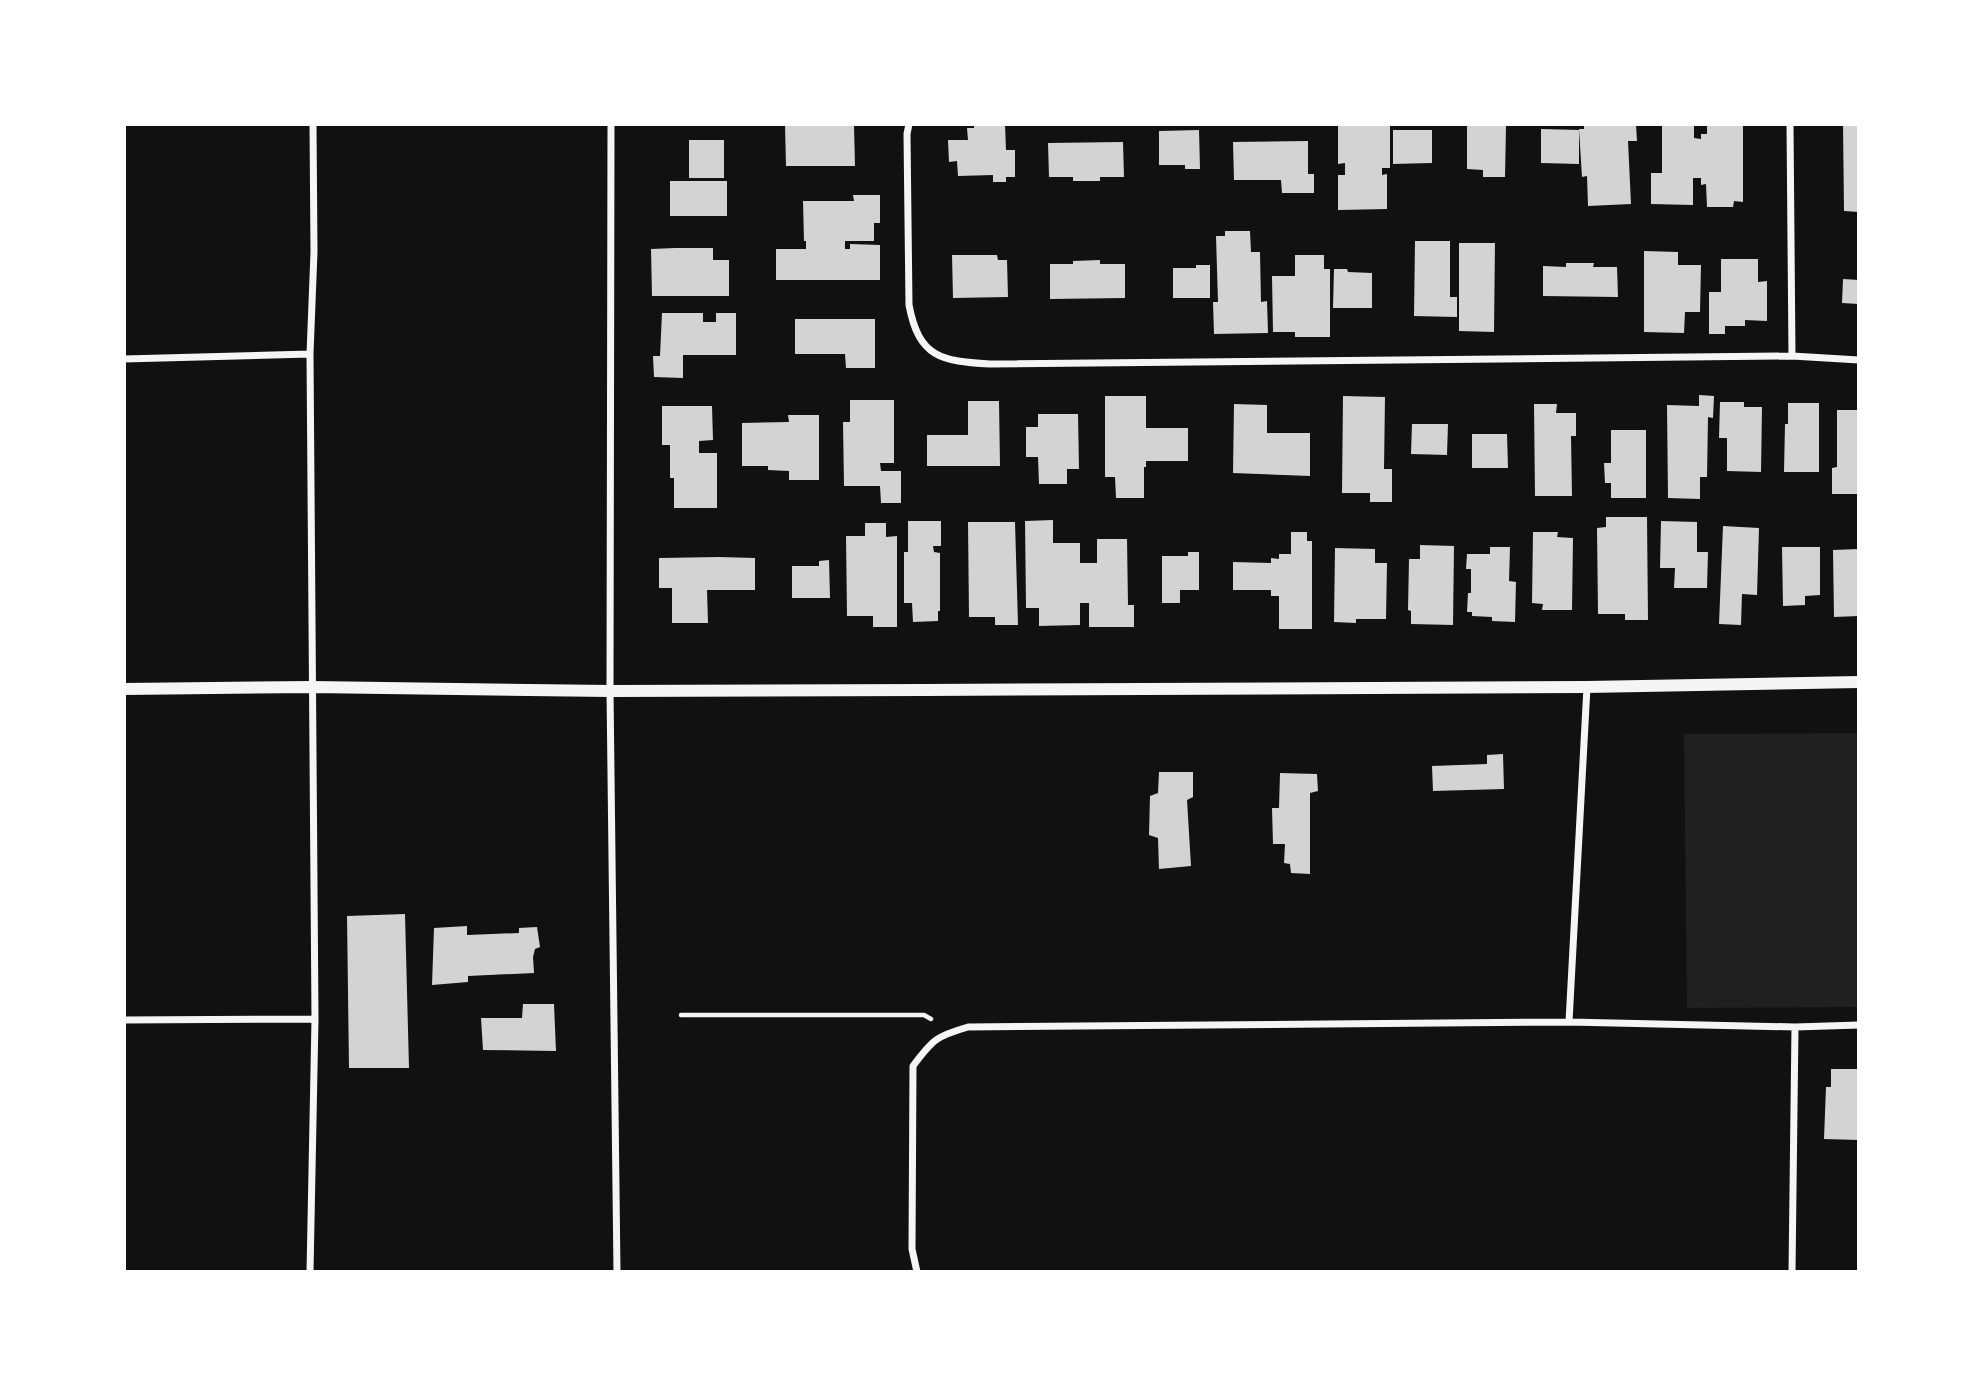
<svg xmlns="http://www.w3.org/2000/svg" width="1983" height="1396" viewBox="0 0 1983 1396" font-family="'IBM Plex Serif',serif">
<rect width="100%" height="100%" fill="#111"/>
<path fill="#202020" d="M1859 733V1007L1687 1008 1684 734Z"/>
<path fill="#d3d3d3" d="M974 124H1005L1006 150H1015V177H1006V182H993V175L958 176 957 161 949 162 948 140H968L967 128H974Z
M1338 124H1390V168H1382V175L1387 174V209L1338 210V175H1345V163L1338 164Z
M1584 124H1636L1637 141H1628L1631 204 1588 206 1587 176 1582 177 1579 129H1584Z
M1662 124H1694V138L1701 139V134H1707V124H1743V202L1734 201 1733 207H1707L1706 184 1701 185V178H1693V205L1651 204V173H1662Z
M1843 124H1859V212L1844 211Z
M785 125H854L855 166H786Z
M1467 125 1506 126 1505 177H1483V170L1467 169Z
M1541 129 1579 130V164L1541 163Z
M1199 130 1200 169H1185V165H1159V131Z
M1393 130H1432V163L1393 164Z
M689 140H724V178H689Z
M1308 141V174H1314V193H1282L1281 180H1234L1233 142Z
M1123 142 1124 177H1100V181H1073V177H1049L1048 143Z
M670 181H727V216H670Z
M853 195H880V223H874V241H845V249H850V244L880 245V280H776V249H806V241H804L803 201H854Z
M1225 231H1250L1251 252H1260L1261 302 1267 301 1268 333 1214 334 1213 302H1218L1216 236H1225Z
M1415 241H1450V297H1457V317L1414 316Z
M1459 243H1495L1494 332 1459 331Z
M675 248H713V260H729V296H652L651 249Z
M1644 251 1678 252V265H1701L1700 312H1685L1684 333 1644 332Z
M952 255H997L998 260H1007L1008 297 953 298Z
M1295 255H1324V269H1330V337H1295V332H1273L1272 276H1295Z
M1721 259H1758V282L1767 281V321L1745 320V326H1725V334H1709V292H1721Z
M1100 260V264H1125V298L1050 299V264H1073V261Z
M1566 263H1594L1593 267H1617L1618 297 1543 296V266L1566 267Z
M1196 265H1210V298H1173V268H1196Z
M1334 269H1347L1348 272 1372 273V308H1333Z
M1843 279 1859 280V304L1842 303Z
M662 313H703V322H716V313H736V355H683V378L654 377 653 356H660Z
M795 319H875V368H846L845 354H795Z
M1699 395 1714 396 1713 418 1708 417 1707 477H1700V499L1668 498 1667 405 1699 406Z
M1105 396H1146V428H1188V461H1146V467H1144V498H1116L1115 477H1105Z
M1343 396 1385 397 1384 469H1392V502H1370V493H1342Z
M850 400H894V463H880L881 471H901V503H881L880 486H844L843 422H850Z
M968 401H999L1000 466H927V435H968Z
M1720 402H1744V407H1762L1761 472 1727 471V438H1719Z
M1788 403H1819V472H1784L1785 424H1788Z
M1234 404 1267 405V433H1310V476L1233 473Z
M1534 404H1557L1556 413H1576V436H1571L1572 496H1535Z
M662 406H712L713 440 699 441V453H717V508H674V478H670V445H662Z
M1837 410H1859V494H1832V468L1837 467Z
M1038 414H1078L1079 469H1067V484H1039L1038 457H1026V427H1038Z
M788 415H819V480H789V471L768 470V466H742V423L789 422Z
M1412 424H1448L1447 455 1411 454Z
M1611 430H1646V498H1611V483H1605L1604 463H1611Z
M1472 434H1507L1508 468H1472Z
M1606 517H1647L1648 620H1625V614H1598L1597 528 1606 527Z
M1053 520V543H1080V563H1097V539H1127L1128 605H1134V627H1089V603H1080V625L1039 626V608H1026L1025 521Z
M908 521H941V546H933L934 552 940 553V611H938V621L913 622 912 603H904V552H908Z
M1661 521 1697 522V552H1708L1707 588H1674L1675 568H1660Z
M968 522H1015L1018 625H995V617H969Z
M865 523H886V537L897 536V627H873V616H847L846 536H865Z
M1723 526 1759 528 1757 595 1742 594 1741 625 1719 624Z
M1291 532H1307V541H1312V629H1279V596H1271V590H1233V562L1271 563V558L1279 559V554H1291Z
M1533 532H1558L1557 537 1573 538 1572 610H1542L1543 604 1532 603Z
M1420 545 1454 546 1453 625 1411 624V611L1408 610 1409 559H1420Z
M1490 547H1510L1509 581 1516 582 1515 622 1492 621V617L1472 616V612H1467L1468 593H1471V569H1466L1467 554H1490Z
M1782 547H1820V595L1805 596V605L1783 606Z
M1335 548 1375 549V563H1387L1386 619H1356V623L1334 622Z
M1859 549V616L1834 617 1833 550Z
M1188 552H1199V590H1180V603H1162V556H1188Z
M719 557 755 558V590H707L708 623H672V588H659V558Z
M829 560 830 598H792V566H819V561Z
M1503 754 1504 789 1433 791 1432 766 1487 764V755Z
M1159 772H1193V797L1187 800 1191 866 1159 869 1158 838 1149 835 1150 796 1158 793Z
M1280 773 1317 774 1318 791 1310 793V874L1291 873 1290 864 1284 863 1285 844H1273L1272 808H1279Z
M405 914 409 1068H349L347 916Z
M467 926V935L519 933V928L537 927 540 947 535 949 533 957 534 973 468 976V982L432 985 434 928Z
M523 1004H554L556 1051 483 1050 481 1018H522Z
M1831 1069H1859V1140L1824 1139 1826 1087H1831Z"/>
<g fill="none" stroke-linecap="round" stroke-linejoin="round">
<path stroke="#f5f5f5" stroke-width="4.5" d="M681 1015H924L931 1019"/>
<path stroke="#f5f5f5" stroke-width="7" d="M611 124 610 691 617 1272
M909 124 907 134 909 305C919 358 941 361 990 364L1792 356 1859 360
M1790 124 1792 356
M124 359 310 354
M124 1020 315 1019
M1569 1022 1587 687
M310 1272 315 1019 310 354 314 252 313 124
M917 1272 912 1249 913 1066C933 1039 937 1036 968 1027L1569 1022 1795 1027 1859 1025
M1792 1272 1795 1027"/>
<path stroke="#f5f5f5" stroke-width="12" d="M124 689 312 687 610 691 924 690 1587 687 1859 682"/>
</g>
<rect width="1983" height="1396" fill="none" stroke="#ffffff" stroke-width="252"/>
</svg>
